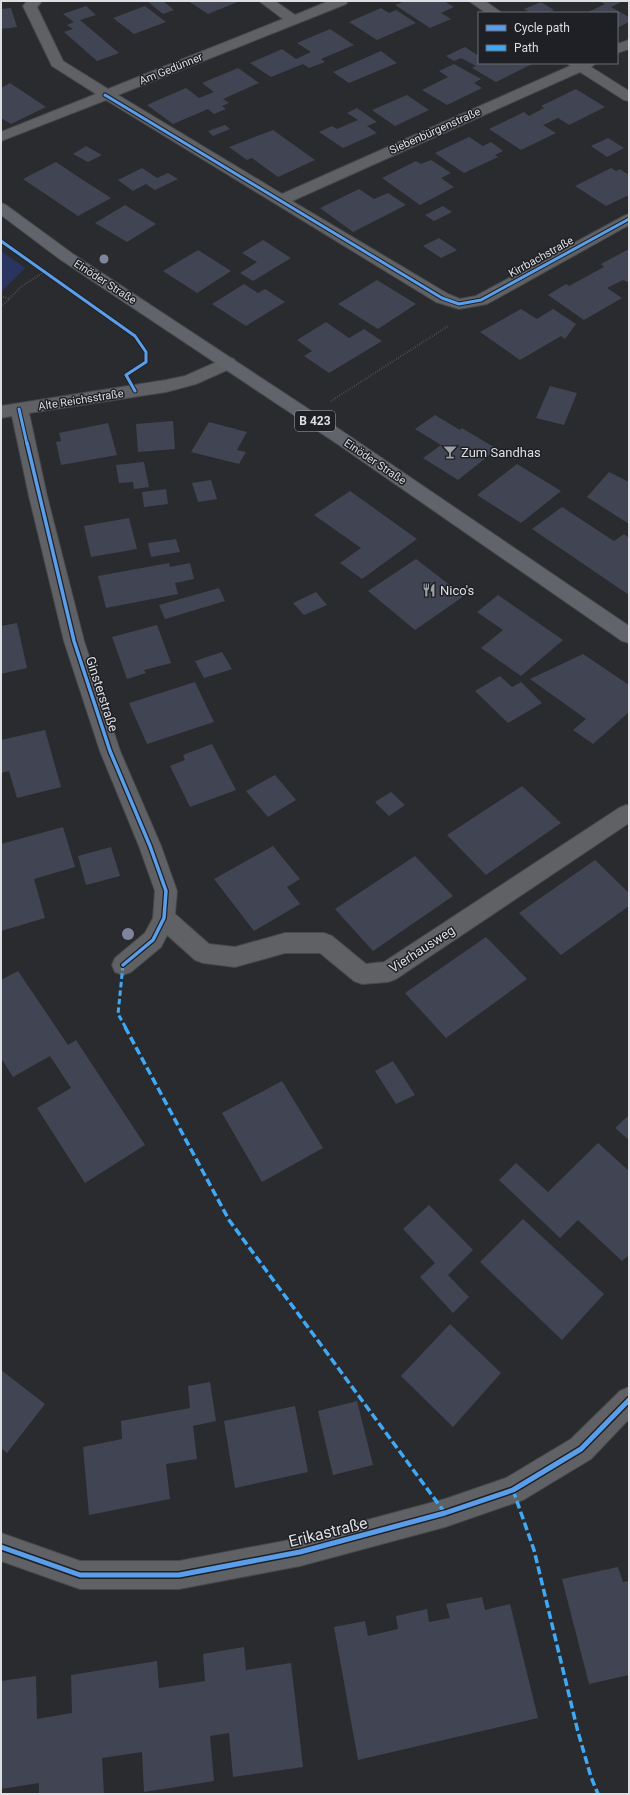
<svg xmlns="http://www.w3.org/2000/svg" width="630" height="1795" viewBox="0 0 630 1795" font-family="Roboto,sans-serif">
<rect width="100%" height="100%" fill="#2a2b2e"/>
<path fill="#293460" d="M1 251 25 268 1 292Z"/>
<path fill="#414553" d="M147 1H163L174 10 163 14Z
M188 1H240L208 14Z
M405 1H444L454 7 441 13 451 19 430 28 395 5Z
M599 1H623L611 7 629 17V22L617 28V13H586L605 4Z
M541 2 554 10 548 13H530L524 9Z
M86 6 96 15 80 20 119 53 97 61 64 32 73 29 67 25 74 22 63 14Z
M145 6 166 22 134 34 113 18Z
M11 8 17 27 1 29V9Z
M381 8 389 13 396 10 416 23 377 40 349 22Z
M330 29 354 45 321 59 325 62 309 68 303 64 271 77 250 63 282 49 296 59 311 52 297 43Z
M465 47 479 56V63L532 64 496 82 472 68 476 66 461 58 454 61 446 56Z
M381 51 397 63 349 83 333 72Z
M454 64 481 79 474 83 482 88 447 105 422 90 448 77 439 71Z
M238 68 259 83 223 99 229 103 222 106 226 109 214 114 208 109 173 124 147 105 186 88 199 98 214 92 202 83Z
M10 83 46 107 11 124 1 118V88Z
M576 89 605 107 569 125 558 118 543 125 556 133 521 150 489 129 524 112 529 116 544 108 541 106Z
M407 95 429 110 395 126 372 110Z
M357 108 377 122 367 126 377 133 343 148 319 132 332 126 337 129 358 120 347 113Z
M225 125 230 129 213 136 208 131Z
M273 130 315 160 278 177 252 158 247 160 229 147Z
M469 137 483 146 491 142 503 151 495 155 498 157 464 173 435 153Z
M608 138 624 148 607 157 591 146Z
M86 146 102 155 88 162 73 154Z
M431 160 451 173 441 178 454 187 420 205 382 178 416 161 421 164Z
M56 162 83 180 111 198 78 216 23 179Z
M142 168 157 178 168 173 178 179 155 190 146 184 133 191 118 180Z
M611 168 616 171 620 169 629 175V195L606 206 575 186Z
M359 189 374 199 388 193 406 205 353 232 320 208Z
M125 205 156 224 127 242 95 223Z
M443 206 452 212 434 221 425 215Z
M439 238 457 250 441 258 423 246Z
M263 240 291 258 253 281 240 273 257 262 242 253Z
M629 249V283L623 280 607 288 622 298 584 320 548 295 566 284 569 286 604 267 601 264Z
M198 250 231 271 197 293 163 271Z
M377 280 416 304 378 329 338 304Z
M244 284 258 293 265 289 285 302 246 326 212 304Z
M521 309 537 319 553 309 576 324 565 339 561 336 520 360 480 332Z
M326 322 349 338 364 329 382 341 329 373 304 356 312 351 297 340Z
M550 386 577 393 564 425 536 418Z
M435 415 460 430 462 428 497 449 458 480 423 458 441 445 415 429Z
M173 421 175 449 138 452 136 424Z
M209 422 247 432 237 450 246 452 239 464 191 452Z
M108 423 117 455 61 465 56 442 61 441 59 433Z
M144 462 149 487 134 489 133 482 119 483 116 465Z
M517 464 561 491 521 523 477 495Z
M609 472 629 482V524L587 497Z
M211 480 217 499 198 502 192 483Z
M166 489 168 504 144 507 142 492Z
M350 491 417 539 362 579 340 563 361 548 314 515Z
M562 507 614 541 624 534 629 538V595L532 529Z
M129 518 137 549 91 557 84 526Z
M176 539 180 552 151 557 148 543Z
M416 559 464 596 415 630 368 591Z
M169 563 170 567 190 563 194 579 175 583 178 594 106 608 98 576Z
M219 588 225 601 165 619 159 605Z
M316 592 327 605 304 615 293 603Z
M498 595 563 640 521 676 481 648 503 630 477 612Z
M17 623 27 668 1 674V626Z
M157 625 171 663 144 670 146 673 127 679 112 637Z
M222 652 232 669 204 678 195 661Z
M583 654 629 685V712L593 744 573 730 586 719 530 679Z
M500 676 512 687 521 682 542 703 508 723 475 691Z
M195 682 214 722 147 744 129 703Z
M45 730 61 787 17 798 9 771 1 773V740Z
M212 744 236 790 190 807 170 766 185 760 183 755Z
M275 775 296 800 268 817 246 791Z
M522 786 561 823 486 875 447 835Z
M391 792 405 805 389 816 375 802Z
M63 827 75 867 34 879 45 918 1 931V844Z
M273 846 300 879 287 887 300 904 254 931 214 879Z
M111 847 120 876 86 885 78 856Z
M415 856 453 896 373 951 335 909Z
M595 860 629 893V906L561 955 519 913Z
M486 937 527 979 446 1038 405 993Z
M18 971 68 1045 76 1040 145 1145 85 1183 37 1108 71 1088 50 1056 13 1077 1 1058V980Z
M393 1061 415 1095 396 1104 375 1071Z
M282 1081 323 1148 262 1182 222 1113Z
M629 1115V1140L615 1128Z
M598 1143 629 1171V1255L622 1261 578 1220 560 1238 499 1180 516 1163 548 1192Z
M429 1205 473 1250 448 1275 469 1297 453 1313 420 1277 435 1263 403 1229Z
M523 1219 604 1294 562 1340 480 1262Z
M450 1324 501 1373 453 1427 401 1376Z
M1 1370 45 1404 7 1453 1 1448Z
M210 1382 216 1421 193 1426 197 1459 166 1464 170 1499 89 1515 83 1447 122 1439 121 1421 190 1408 188 1386Z
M357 1401 373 1465 333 1475 318 1411Z
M295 1406 308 1472 235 1488 224 1421Z
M618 1567 623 1582 629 1581V1675L589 1684 562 1579Z
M482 1597 485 1610 510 1604 538 1718 358 1760 334 1627 365 1621 368 1636 398 1629 396 1616 427 1609 429 1622 450 1618 446 1604Z
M244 1647 246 1670 291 1663 303 1767 233 1777 229 1733 210 1736 214 1781 144 1792 142 1752 102 1758 104 1794H39V1783L1 1789V1681L36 1676 37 1719 72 1713 71 1675 157 1661 159 1688 205 1681 203 1654Z"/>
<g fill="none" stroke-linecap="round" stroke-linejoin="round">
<g stroke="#47484b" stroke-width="2">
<path id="minor" d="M27 1H42L37 7 63 61 108 89 283 19 259 1H275L295 15 329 1H348L346 4 118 95 282 194 570 66 568 63H596L591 67 629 91V101L624 100 580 72 292 201 448 294 460 299 476 296 624 216 629 214V225L487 304 459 309 436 302 106 100 1 141V132L96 94 52 66 23 6Z
M469 1H485L502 13H486Z
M629 40V49L617 53V44Z
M228 357 234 359 236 363 234 367 196 384 166 392 29 413 47 496 84 641 120 751 161 846 177 891 175 914 209 944 235 947 285 933H324L332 936 366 964 384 962 619 808 626 805 629 806V823L396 979 388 982 362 984 354 981 320 953H285L235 967 203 963 195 960 167 935 161 947 131 972 123 975 115 972 112 965 115 958 145 933 153 918 155 891 139 846 100 751 64 641 29 496 12 416 1 418V406L166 380 185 376Z
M629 1387V1419L591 1459 523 1500 445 1527 300 1566 179 1589H80L1 1561V1533L80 1561H179L300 1538 445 1499 506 1478 571 1439 620 1391Z"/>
</g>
<g stroke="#47484b" stroke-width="2">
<path id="major" d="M1 203 6 205 73 254 348 435 629 626V643L622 641 336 443 61 260 1 215Z"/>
</g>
<path stroke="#69696b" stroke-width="2" stroke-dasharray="0.5 2" stroke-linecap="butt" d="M1 296 9 299
M1 307 22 286 44 272
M331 401 448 326"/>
<use href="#minor" fill="#606164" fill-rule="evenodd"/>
<use href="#major" fill="#62646c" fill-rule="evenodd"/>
<path stroke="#3fa9f5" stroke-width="3" stroke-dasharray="5.5 3" stroke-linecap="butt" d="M123 965 118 1014 126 1028"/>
<path stroke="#3fa9f5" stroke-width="3.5" stroke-dasharray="8 3.5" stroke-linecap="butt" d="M125 1027 229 1220 445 1513
M513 1490 534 1550 578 1732 591 1777 598 1794"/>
<g stroke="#1f2026" stroke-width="5">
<path id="cycleway-far2" d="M105 95 442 298 459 304 481 300 629 219
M1 241 135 336 146 352V362L126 375 135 391
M19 409 27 444"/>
</g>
<g stroke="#1f2026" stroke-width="6">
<path id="cycleway-far1" d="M27 443 74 641 110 751 150 846 166 891 164 918 153 940 123 965"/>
</g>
<g stroke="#1f2026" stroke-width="8">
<path id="cycleway" d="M1 1547 80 1575H179L300 1552 445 1513 513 1490 581 1449 629 1400"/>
</g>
<use href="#cycleway-far2" stroke="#5a9eea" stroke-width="3"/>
<use href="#cycleway-far1" stroke="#5a9eea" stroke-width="3.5"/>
<use href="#cycleway" stroke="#5a9eea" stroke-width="5"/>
</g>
<g fill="#7e869d">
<circle cx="104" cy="259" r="4.5"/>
<circle cx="128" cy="934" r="6"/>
</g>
<defs>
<g id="bar-bare" transform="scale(1.08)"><path d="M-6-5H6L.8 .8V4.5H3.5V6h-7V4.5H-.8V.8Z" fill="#9ea0a3" stroke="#1f2026" stroke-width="2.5" paint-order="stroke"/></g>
<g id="restaurant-bare" transform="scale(1.08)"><path d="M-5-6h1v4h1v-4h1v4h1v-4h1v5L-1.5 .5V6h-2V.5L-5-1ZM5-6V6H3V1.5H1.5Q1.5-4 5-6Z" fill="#9ea0a3" stroke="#1f2026" stroke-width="2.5" paint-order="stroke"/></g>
</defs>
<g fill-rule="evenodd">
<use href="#bar-bare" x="450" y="452"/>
<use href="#restaurant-bare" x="429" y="590"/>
</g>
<g text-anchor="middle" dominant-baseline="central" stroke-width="3" stroke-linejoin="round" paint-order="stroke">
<g font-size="11" fill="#dddfe2" stroke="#1f2026">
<text transform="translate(171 69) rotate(-22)">Am Gedünner</text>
<text transform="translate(435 131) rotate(-24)">Siebenbürgenstraße</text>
<text transform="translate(541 257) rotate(-29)">Kirrbachstraße</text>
<text transform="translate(105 282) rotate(33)">Einöder Straße</text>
<text transform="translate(81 400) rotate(-9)">Alte Reichsstraße</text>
<text transform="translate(375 462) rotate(34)">Einöder Straße</text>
</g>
<rect fill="#1f2026" stroke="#a4a6aa" stroke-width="1" x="295" y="411" width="40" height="20" rx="3"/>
<g font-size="12" font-weight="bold" fill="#dddfe2">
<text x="315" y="421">B 423</text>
</g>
<g font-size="13" fill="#dddfe2" stroke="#1f2026" text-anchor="start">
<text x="461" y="452">Zum Sandhas</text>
<text x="440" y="590">Nico's</text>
</g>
<g font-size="13" fill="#dddfe2" stroke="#1f2026">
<text transform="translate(102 694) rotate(72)">Ginsterstraße</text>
<text transform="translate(422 949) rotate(-33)">Vierhausweg</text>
</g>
<g font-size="16" fill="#dddfe2" stroke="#1f2026">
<text transform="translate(328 1532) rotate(-14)">Erikastraße</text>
</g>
</g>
<rect width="630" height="1795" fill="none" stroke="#dddfe2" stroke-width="4"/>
<rect x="478" y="12" width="140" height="52" fill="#1f2026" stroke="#6b6c71"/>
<rect x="486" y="25" width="20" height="6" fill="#5a9eea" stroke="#6b6c71"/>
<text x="514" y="32" font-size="12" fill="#dddfe2">Cycle path</text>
<rect x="486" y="45" width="20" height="6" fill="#3fa9f5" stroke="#6b6c71"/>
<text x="514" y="52" font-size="12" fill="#dddfe2">Path</text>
</svg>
